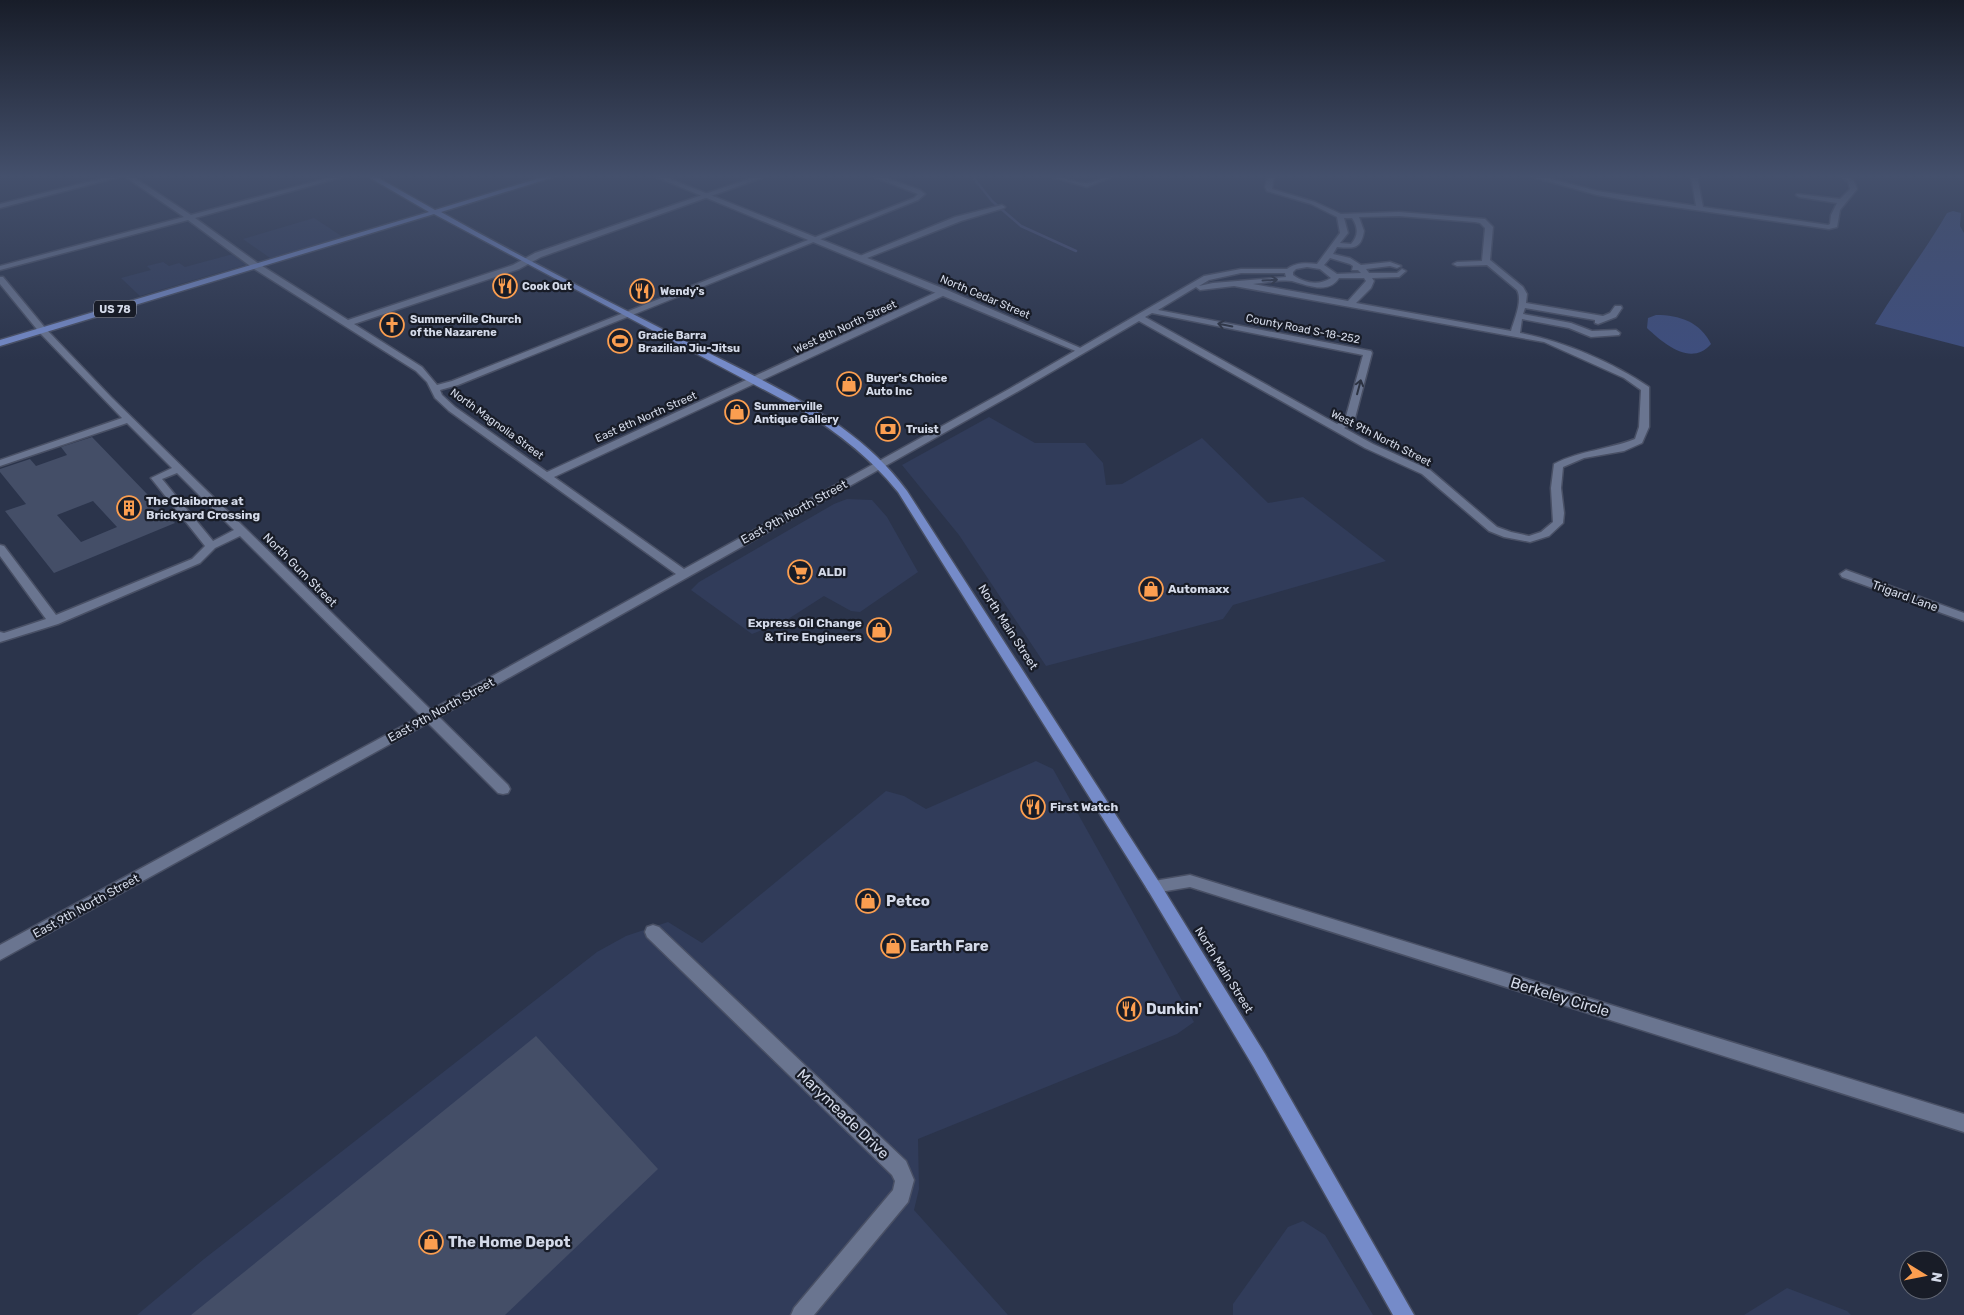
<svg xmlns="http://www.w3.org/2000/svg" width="1964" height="1315" viewBox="0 0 1964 1315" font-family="Rubik,sans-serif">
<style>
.built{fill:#313c5a}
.green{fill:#3e4e7e}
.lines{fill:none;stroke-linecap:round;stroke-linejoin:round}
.stream{stroke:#464e74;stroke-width:2.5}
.building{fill:#444e67;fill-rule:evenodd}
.minor-casing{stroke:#495065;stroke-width:3}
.tertiary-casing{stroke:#495065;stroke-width:3}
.primary-casing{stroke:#495065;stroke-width:3}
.minor{fill:#6a7590;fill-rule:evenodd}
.tertiary{fill:#6a7590;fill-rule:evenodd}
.primary{fill:#758bc9;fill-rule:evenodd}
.oneway{stroke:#2c3241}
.labels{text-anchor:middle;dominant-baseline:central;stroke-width:4.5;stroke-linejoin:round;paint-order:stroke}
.far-poi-label{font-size:11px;font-weight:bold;fill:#d4dae9;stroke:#181c27;text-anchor:start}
.far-street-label{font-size:11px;fill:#d4dae9;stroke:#181c27}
.shield{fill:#181c27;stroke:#9ca1af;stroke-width:1}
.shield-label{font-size:11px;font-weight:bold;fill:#d4dae9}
.poi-label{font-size:12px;font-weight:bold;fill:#d4dae9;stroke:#181c27;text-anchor:start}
.street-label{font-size:12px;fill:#d4dae9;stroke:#181c27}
.near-poi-label{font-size:15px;font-weight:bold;fill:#d4dae9;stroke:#181c27;text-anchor:start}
.near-street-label{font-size:15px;fill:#d4dae9;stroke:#181c27}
</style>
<rect width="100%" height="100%" fill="#2b344b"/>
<g class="built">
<path d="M314,218L343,237L270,258L243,239Z"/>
<path d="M233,254L248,264L140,296L121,278L151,270L147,266L163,262L169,266L179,263L185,267Z"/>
<path d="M989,417L1035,443H1085L1103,463L1106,485L1122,484L1202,438L1268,503L1303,497L1386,561L1233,605L1223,619L1046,666L959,535L902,465Z"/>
<path d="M847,499L872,500L887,517L918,572L860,612L851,611L824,596L785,621L752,634L691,590L699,582L834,504Z"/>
<path d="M1036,761L1053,769L1194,1022L1177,1034L918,1139L919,1189L914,1210L1008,1315H137L204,1259L597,952L626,936L668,922L702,943L886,791L904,796L926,809Z"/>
<path d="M1303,1221L1325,1235L1373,1315H1233V1304L1288,1227Z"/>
<path d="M1787,1288L1847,1311L1851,1315H1744Z"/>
</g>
<g class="green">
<path d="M1953,211L1961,213L1960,226L1964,233V347L1875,324C1898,286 1925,251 1947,213Z"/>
<path d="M1656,315C1680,315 1700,322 1711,344C1691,367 1664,344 1647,328L1648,318Z"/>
</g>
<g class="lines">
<path class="stream" d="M972,176L992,201L1021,226L1076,251"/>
</g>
<g class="building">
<path d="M92,437L175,523L54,573L5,511L26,504L0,472V469L30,459L36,466L67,455L61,447ZM93,501L117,527L81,542L57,515Z"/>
<path d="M536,1036L658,1169L505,1315H191Z"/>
</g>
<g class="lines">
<g class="minor-casing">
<g id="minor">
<path d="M111,176H123L0,208V204Z"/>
<path d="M124,176H132L191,215L335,176H346L195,218L259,264L348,320L513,265L535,253L757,176H767L541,257L519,269L354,324L422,367L437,385L452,381L914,198L918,194L871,176H881L920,190L925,194L918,200L458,385L440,390L442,395L455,407L547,472L941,290H947V294L554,477L684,569L1009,389L1204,276L1241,269H1287C1296,262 1307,263 1317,264L1340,233L1337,217L1311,204L1267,191L1265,187L1268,176H1274L1272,189L1315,202L1341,214L1399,212L1485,219L1493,227L1490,260L1523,287L1527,294L1526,303L1603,316L1610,313L1615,306H1621L1622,308L1616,317L1598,324L1595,323V320L1525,308L1523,314L1571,323L1592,331L1616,330L1620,333L1619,335L1591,337L1569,328L1522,319L1520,333C1563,341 1612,362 1649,387V427L1642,443L1624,451L1584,458L1563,467L1561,488L1564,513L1563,523L1549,536L1530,542L1504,537L1489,531L1422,474L1365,448L1139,321L1015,393L439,717L508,785L510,789L508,793L503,794L498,793L428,723L0,960V945L421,716L240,536L215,548L200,563L58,624L0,642V632L4,633L46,619L0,556V545L4,546L56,615L192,559L205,546L151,478L172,468L127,423L0,466V460L122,418L40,333L0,284V277H3L46,329L111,397L431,710L676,574L449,411L435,398L427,382L416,371L253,268L188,220L0,270V266L184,217ZM1399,216L1475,222L1480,223L1485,228L1482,261L1457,262L1453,264L1457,266L1487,265L1517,290C1523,301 1514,320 1511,331L1356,303L1371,288L1374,281L1372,278L1399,277L1406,271L1402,269L1397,273H1369L1366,269L1390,266L1397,268L1401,266L1390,262L1361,265L1350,258L1333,254L1337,247C1353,248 1361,250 1364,231L1359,217ZM1344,218H1352C1358,227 1359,235 1351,244L1340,243L1348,233ZM1330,258L1350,264L1353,266L1352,270H1358L1361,273L1337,274L1324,265ZM1307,267L1320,269L1331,278C1319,286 1304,283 1293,275V272L1296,269ZM1241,273H1285L1286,277L1213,283L1199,286L1209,280ZM1339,278H1364L1366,281L1348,301L1253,284C1262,283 1283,279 1292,281C1307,285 1328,295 1339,278ZM1234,286L1544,342L1624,378L1641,390L1639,427L1635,439C1607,450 1581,450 1554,464L1551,488L1553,522L1541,532L1529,536L1511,532L1497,527L1430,470L1373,444L1344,428L1354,422L1372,353L1371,351L1158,310L1196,287L1200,290ZM1152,313L1363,355L1345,420L1337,424L1145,317ZM177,473L234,530L213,541L162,479Z"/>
<path d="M1048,176C1060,176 1079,184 1087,183C1097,182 1104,176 1114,176L1087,187Z"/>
<path d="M1529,176H1541L1597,191L1696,206L1691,176H1697L1703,207L1828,225L1830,224L1831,215L1837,203L1799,197L1796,195L1797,194L1840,199L1850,189L1848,182L1840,176C1851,176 1854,179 1857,189L1840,210L1837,227L1829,229L1625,200L1597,195Z"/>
<path d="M1002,205L1005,207L1004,208L961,221L862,260L855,258L955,217Z"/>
<path d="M1846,570L1964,613V621L1842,577L1840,574Z"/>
<path d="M1190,875L1964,1114V1132L1190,887L1154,893L1149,892L1146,887L1149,882L1154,881Z"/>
<path d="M653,925L659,927L906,1161L914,1180L908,1202L814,1315H791L794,1308L893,1190L895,1181L892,1175L647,937L645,932L647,927Z"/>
</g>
</g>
<g class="tertiary-casing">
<path id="tertiary" d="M654,176H663L947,290L1085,350L1078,352Z"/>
</g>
<g class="primary-casing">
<path id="primary" d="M367,176H375L435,210L546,176H557L441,212C522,258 606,300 689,343C766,383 855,419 907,491L1159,882L1265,1054L1414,1315H1393L1253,1066L1149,892L898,492C868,455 832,428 791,404L434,214L0,346V340L429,212Z"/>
</g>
<use href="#minor" class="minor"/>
<use href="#tertiary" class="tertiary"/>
<use href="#primary" class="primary"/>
</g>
<defs><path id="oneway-shaft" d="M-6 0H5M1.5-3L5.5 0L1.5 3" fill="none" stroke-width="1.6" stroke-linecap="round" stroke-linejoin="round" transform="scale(1.25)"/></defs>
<g class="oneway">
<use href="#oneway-shaft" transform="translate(1270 280) rotate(-3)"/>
<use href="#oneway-shaft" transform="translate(1225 325) rotate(-169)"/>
<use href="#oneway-shaft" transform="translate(1359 387) rotate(-75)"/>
</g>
<linearGradient id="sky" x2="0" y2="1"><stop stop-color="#181d29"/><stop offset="0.49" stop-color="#44506c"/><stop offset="1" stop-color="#44506c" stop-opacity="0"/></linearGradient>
<rect width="1964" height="360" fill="url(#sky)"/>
<defs>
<g id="restaurant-ring" transform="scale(1.25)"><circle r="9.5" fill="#181c27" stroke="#fb9e50" stroke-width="1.5"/><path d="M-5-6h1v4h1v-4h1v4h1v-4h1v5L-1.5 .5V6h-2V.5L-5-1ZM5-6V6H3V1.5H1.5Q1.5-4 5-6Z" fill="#fb9e50"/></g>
<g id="church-ring" transform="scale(1.25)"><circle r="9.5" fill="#181c27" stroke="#fb9e50" stroke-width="1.5"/><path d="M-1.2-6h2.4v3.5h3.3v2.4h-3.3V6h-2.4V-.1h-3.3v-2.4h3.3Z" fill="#fb9e50"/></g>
<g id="stadium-ring" transform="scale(1.25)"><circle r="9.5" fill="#181c27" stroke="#fb9e50" stroke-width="1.5"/><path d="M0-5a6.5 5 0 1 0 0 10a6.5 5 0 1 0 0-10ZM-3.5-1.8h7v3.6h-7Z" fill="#fb9e50"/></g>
<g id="shop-ring" transform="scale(1.25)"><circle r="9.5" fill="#181c27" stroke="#fb9e50" stroke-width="1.5"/><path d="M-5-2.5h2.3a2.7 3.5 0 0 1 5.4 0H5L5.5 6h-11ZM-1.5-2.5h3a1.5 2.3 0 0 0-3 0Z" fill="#fb9e50"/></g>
<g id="bank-ring" transform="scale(1.25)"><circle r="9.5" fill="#181c27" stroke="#fb9e50" stroke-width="1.5"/><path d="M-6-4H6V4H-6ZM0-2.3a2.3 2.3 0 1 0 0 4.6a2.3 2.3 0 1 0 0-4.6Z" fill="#fb9e50"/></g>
<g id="building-ring" transform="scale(1.25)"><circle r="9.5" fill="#181c27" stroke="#fb9e50" stroke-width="1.5"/><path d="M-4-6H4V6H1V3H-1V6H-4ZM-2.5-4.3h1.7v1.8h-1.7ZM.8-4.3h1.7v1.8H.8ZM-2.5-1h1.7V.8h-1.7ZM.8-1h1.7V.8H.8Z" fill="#fb9e50"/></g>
<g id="supermarket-ring" transform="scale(1.25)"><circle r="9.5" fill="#181c27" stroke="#fb9e50" stroke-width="1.5"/><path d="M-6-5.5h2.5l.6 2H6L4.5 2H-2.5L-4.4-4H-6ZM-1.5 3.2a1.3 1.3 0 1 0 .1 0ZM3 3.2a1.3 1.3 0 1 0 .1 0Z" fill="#fb9e50"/></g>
</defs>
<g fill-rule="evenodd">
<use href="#restaurant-ring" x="505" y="286"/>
<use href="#restaurant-ring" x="642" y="291"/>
<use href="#church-ring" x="392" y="325"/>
<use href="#stadium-ring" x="620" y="341"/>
<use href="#shop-ring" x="849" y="384"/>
<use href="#shop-ring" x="737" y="412"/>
<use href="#bank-ring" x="888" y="429"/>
<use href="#building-ring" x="129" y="508"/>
<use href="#supermarket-ring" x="800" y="572"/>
<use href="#shop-ring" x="1151" y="589"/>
<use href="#shop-ring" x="879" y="630"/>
<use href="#restaurant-ring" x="1033" y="807"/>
<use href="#shop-ring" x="868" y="901"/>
<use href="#shop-ring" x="893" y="946"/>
<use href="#restaurant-ring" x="1129" y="1009"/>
<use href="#shop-ring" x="431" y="1242"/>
</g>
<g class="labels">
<g class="far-poi-label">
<text x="522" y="286">Cook Out</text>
<text x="660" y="291">Wendy's</text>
<text x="410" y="319">Summerville Church<tspan x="410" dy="13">of the Nazarene</tspan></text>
<text x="638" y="335">Gracie Barra<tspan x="638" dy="13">Brazilian Jiu-Jitsu</tspan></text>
<text x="866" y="378">Buyer's Choice<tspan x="866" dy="13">Auto Inc</tspan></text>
<text x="754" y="406">Summerville<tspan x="754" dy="13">Antique Gallery</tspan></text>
<text x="906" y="429">Truist</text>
</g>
<g class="far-street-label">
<text transform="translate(985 297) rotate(23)">North Cedar Street</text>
<text transform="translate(845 327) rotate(-25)">West 8th North Street</text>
<text transform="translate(1303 329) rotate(11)">County Road S-18-252</text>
<text transform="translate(646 417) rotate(-24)">East 8th North Street</text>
<text transform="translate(497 424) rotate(36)">North Magnolia Street</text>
<text transform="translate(1381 438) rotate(27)">West 9th North Street</text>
</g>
<rect class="shield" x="94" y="300.5" width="42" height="17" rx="4"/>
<g class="shield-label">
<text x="115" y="309">US 78</text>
</g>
<g class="poi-label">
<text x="146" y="501">The Claiborne at<tspan x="146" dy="14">Brickyard Crossing</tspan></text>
<text x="818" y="572">ALDI</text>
<text x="1168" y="589">Automaxx</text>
<text x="862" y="623" text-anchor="end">Express Oil Change<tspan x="862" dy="14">&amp; Tire Engineers</tspan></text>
<text x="1050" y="807">First Watch</text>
</g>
<g class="street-label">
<text transform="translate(794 512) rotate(-29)">East 9th North Street</text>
<text transform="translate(300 570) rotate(45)">North Gum Street</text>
<text transform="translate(1905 596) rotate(20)">Trigard Lane</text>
<text transform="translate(1008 627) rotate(57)">North Main Street</text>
<text transform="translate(441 710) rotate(-29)">East 9th North Street</text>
<text transform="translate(86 906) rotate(-29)">East 9th North Street</text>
<text transform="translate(1224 970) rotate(58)">North Main Street</text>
</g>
<g class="near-poi-label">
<text x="886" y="901">Petco</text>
<text x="910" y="946">Earth Fare</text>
<text x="1146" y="1009">Dunkin'</text>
<text x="448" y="1242">The Home Depot</text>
</g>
<g class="near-street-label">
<text transform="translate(1560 997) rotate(17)">Berkeley Circle</text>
<text transform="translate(843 1114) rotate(44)">Marymeade Drive</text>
</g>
</g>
<g transform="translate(1924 1275) rotate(100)"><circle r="24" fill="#181c27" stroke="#636875"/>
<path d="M0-4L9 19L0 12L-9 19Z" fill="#fb9e50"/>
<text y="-8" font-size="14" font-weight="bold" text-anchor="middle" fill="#d4dae9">N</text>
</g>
</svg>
